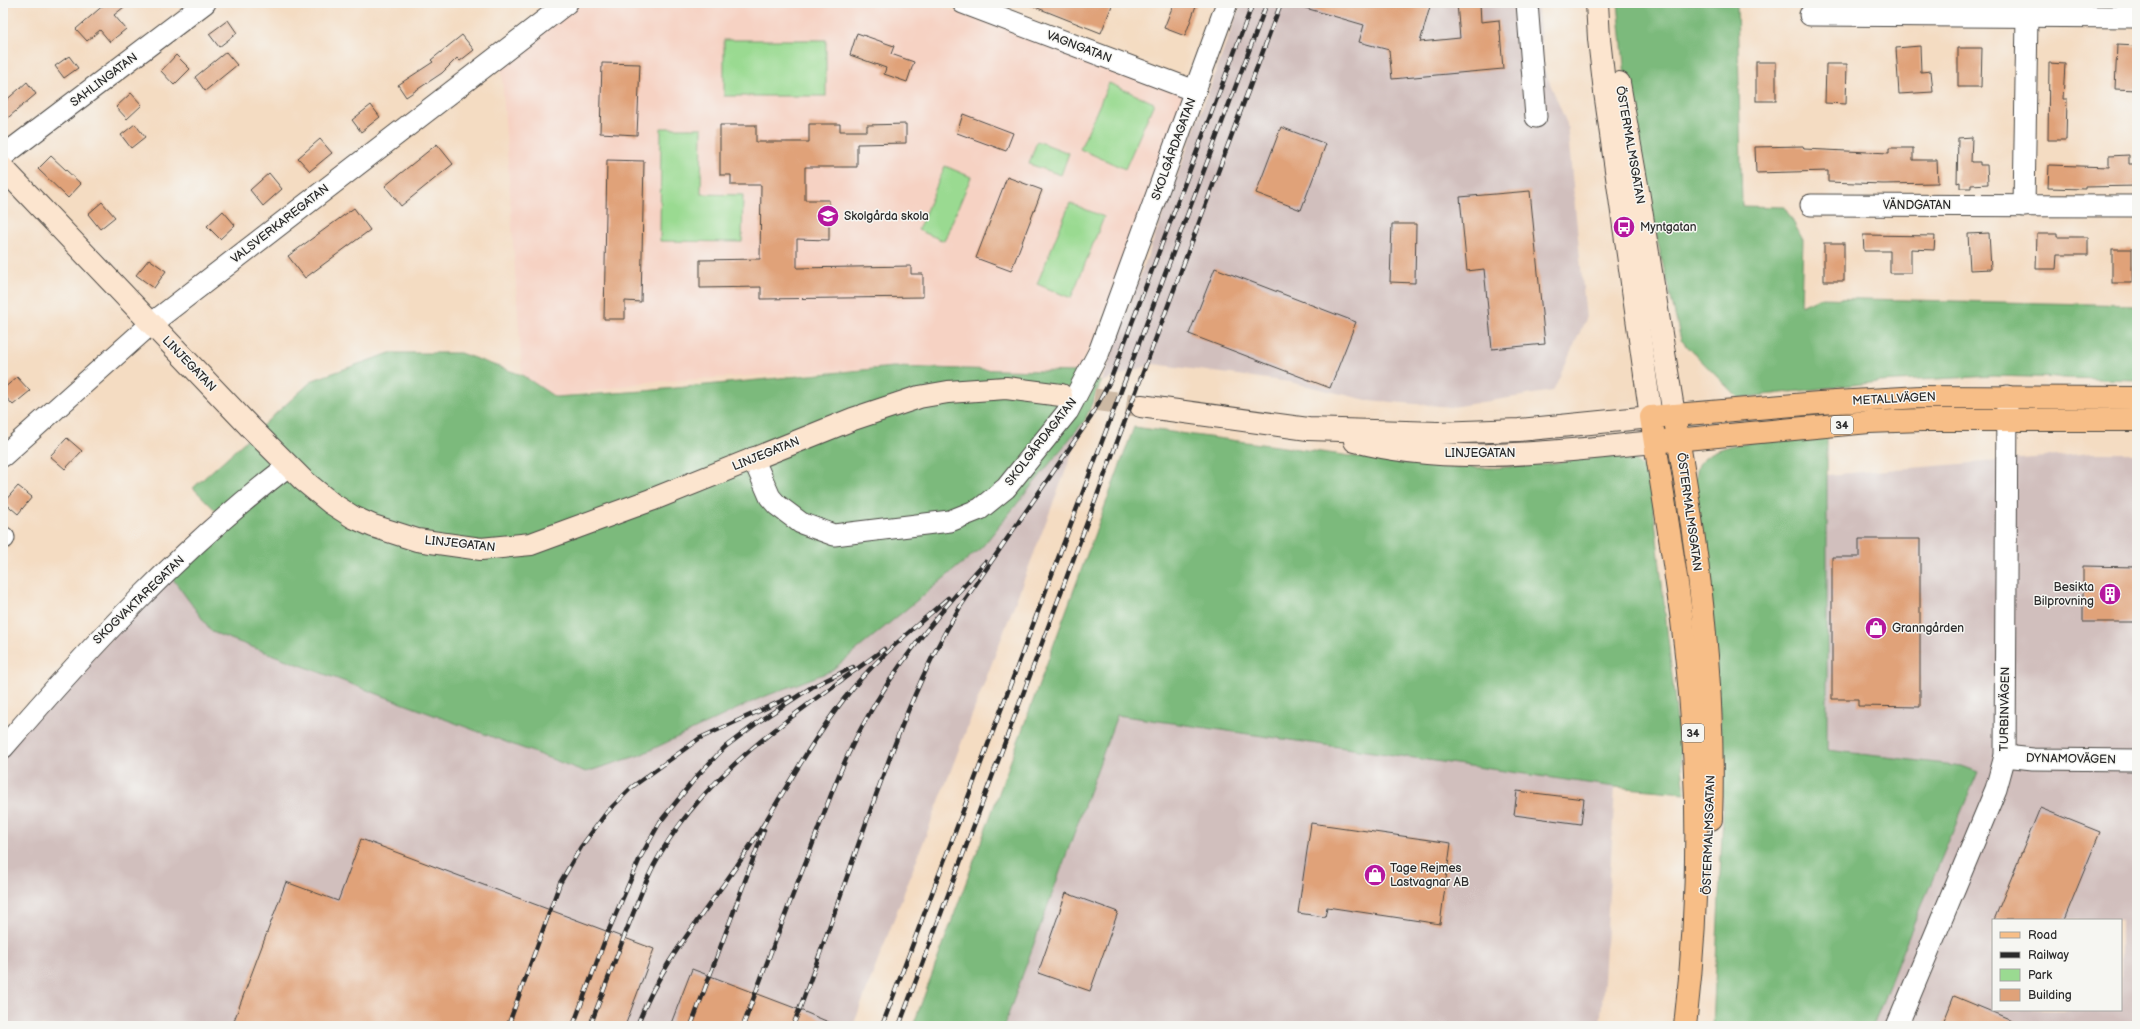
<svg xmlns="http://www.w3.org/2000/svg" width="2140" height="1029" viewBox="0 0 2140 1029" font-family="'Balsamiq Sans',sans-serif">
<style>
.built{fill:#f6d2c3}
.industrial{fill:#d1bfbd;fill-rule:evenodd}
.green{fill:#9ada91;stroke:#62825e}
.forest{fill:#7bba7b;stroke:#537253}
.building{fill:#e0a279}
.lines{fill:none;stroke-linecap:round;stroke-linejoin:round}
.secondary-tunnel{stroke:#ccb9a4;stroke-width:22;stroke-dasharray:22 11;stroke-linecap:butt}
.street-casing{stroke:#494642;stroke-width:23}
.secondary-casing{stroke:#494642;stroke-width:24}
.primary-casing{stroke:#494642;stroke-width:24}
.street{stroke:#fff;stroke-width:21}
.secondary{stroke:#fce5cf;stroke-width:22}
.primary{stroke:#f7be87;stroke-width:22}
.rail-casing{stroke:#2b2b2b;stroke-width:4.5}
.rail{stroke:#f6f6f2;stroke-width:3;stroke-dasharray:9;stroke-linecap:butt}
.labels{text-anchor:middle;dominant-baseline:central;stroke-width:3;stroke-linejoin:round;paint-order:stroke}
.shield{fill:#f6f6f2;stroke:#686867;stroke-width:1}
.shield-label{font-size:11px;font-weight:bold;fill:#2b2b2b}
.street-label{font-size:12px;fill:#2b2b2b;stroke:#f6f6f2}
.poi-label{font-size:12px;fill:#2b2b2b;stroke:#f6f6f2;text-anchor:start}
</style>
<rect width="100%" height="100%" fill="#f6f6f2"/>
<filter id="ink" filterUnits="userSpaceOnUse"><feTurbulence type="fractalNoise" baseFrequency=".025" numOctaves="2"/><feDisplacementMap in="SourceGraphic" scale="8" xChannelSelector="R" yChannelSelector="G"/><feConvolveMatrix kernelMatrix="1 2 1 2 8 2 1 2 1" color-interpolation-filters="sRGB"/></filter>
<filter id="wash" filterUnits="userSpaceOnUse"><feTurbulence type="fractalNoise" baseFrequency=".012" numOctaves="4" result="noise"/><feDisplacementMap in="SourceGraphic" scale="16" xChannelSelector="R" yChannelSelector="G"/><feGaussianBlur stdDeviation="0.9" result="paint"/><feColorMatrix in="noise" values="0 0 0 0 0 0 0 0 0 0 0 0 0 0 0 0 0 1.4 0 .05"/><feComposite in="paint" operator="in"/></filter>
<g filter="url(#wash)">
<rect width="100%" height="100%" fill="#f4dcc2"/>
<path class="built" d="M573,3H930L1195,92L1093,341L1077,372L893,367L647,382L555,397L522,375L501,61Z"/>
<g class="industrial">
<path d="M1241,3H1537L1544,69L1567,124L1586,319L1553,391L1452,407L1367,400L1290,382L1153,364L1101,382Z"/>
<path d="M1085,420L853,1026H3V753L170,575L758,699L831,671L982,547Z"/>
<path d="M2093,453H2137V1026H1873L1904,947L1962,766L1827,750L1826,475ZM1993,920H2121V1010H1993Z"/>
<path d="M1117,715L1615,787L1604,981L1600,1026H1004Z"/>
</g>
<g class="green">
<rect x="724" y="40" width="102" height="56"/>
<path d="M1109,83L1154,103L1125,169L1080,149Z"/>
<path d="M661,128H702L701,194L743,195L742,242L660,241Z"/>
<path d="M1037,141L1069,153L1061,175L1029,164Z"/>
<path d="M945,166L971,177L944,241L918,230Z"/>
<path d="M1070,203L1104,217L1071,298L1037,284Z"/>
</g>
<g class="forest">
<path d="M1618,3H1737L1742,206L1785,207L1803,240L1801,306L1819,298L2137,305V380L1993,376L1879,382L1738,398L1681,340L1645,189L1626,87Z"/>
<path d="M390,353H460L522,375L555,397L644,391L893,367L1077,372L1101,382L1085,420L982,547L831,671L758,699L640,755L586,772L212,632L170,575L226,521L193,488L313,380Z"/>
<path d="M1134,427L1433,467L1495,468L1553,463L1600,456L1624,455L1635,460L1645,469L1651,484L1685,793L1615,787L1117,715L1004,1026H913Z"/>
<path d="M1827,436V750L1962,766L1978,772L1904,947L1873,1026H1713L1723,812L1720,717L1695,481C1697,472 1697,465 1703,459C1725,438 1797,438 1827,436Z"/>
</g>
<g id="blocks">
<g class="building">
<path d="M106,3H129L114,15L126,29L110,42L100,30L87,41L76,29Z"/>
<path d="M1025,3H1113L1101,33Z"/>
<path d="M1174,3H1197L1185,36L1164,28Z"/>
<path d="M1303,3H1431L1420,42L1460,38L1457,3H1480L1481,22L1499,20L1503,69L1392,79L1389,50L1359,42L1364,25L1302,7Z"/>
<path d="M228,20L237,33L219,47L209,34Z"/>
<path d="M857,33L894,46L891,54L914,62L907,82L884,74L886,68L850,55Z"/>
<path d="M462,35L474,50L460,61L457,58L442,73L406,97L398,85L433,62L431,60Z"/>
<path d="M2117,45L2137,46V90L2115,89Z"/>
<path d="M1920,46L1921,72L1931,71L1933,92L1899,94L1896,48Z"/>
<path d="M1958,48H1982L1981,87H1958Z"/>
<path d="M226,52L237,65L205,91L195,77Z"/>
<path d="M176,55L190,69L174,85L161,71Z"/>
<path d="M69,56L78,68L64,78L55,66Z"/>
<rect x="1756" y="62" width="20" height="39"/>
<path d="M602,63L640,64L637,135L600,133Z"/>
<path d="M2049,63L2065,64L2063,99H2067L2066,140H2048Z"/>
<path d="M1826,64H1847L1846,104L1825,103Z"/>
<path d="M27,82L36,94L3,122V103Z"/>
<path d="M131,93L142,105L127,119L116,107Z"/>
<path d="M371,105L380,117L361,132L352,120Z"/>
<path d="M963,114L1013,133L1006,151L957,133Z"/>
<path d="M135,124L145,137L131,148L121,135Z"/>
<path d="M809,124H840V131H867V125L906,124V143L857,144V167H805V200H829V240L797,239V268L911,266V274H923V297L761,299V287L700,288V260L760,259L761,185H731V175H720V125H756V142H809Z"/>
<path d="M1281,127L1326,144L1301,210L1256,193Z"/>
<path d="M1972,137L1971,162H1980V165H1987L1988,184L1971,185V188H1960V182L1957,183L1958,138Z"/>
<path d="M320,139L332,153L310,171L298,158Z"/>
<path d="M437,144L453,164L401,206L385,186Z"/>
<path d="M1803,146L1804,149L1889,153V148H1913V160H1937L1938,183L1883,184L1828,182V171L1756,173L1755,147Z"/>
<path d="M2129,155V164H2137V186L2085,187V189L2048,188L2049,165L2109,167V156Z"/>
<path d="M51,156L81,184L68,198L38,169Z"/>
<path d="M607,160L644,161L641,302L625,301V319H604Z"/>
<path d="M269,173L282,189L263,206L250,190Z"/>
<path d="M1007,177L1042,190L1011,271L976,258Z"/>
<path d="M1530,191L1545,344L1492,349L1484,269L1467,271L1460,197Z"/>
<path d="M102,202L115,217L100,229L88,214Z"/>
<path d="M354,208L370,230L305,278L288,256Z"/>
<path d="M223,211L235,225L220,239L207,226Z"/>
<path d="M1392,224H1416L1415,283L1390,282Z"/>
<path d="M1989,233L1991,269L1970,270L1968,234Z"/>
<path d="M2037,234H2057V237H2088V255H2057L2056,269H2036Z"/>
<path d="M1863,235L1935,236L1934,250L1911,249V273H1890V251H1864Z"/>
<rect x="1824" y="243" width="20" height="38"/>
<rect x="2112" y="249" width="20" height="34"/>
<path d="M149,259L166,271L154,288L136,275Z"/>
<path d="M1215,268L1356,322L1330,388L1189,334Z"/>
<path d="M17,377L30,391L13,405L3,394V389Z"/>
<path d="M67,438L82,451L65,469L50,456Z"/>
<path d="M18,486L32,497L18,514L4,502Z"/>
<path d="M1859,539H1920V707L1858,706V699H1832V557H1859Z"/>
<path d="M2083,566L2137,567V622H2083Z"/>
<path d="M1517,791L1584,799L1581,824L1514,815Z"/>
<path d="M2040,808L2100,832L2064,920H1994Z"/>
<path d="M1311,823L1451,843L1440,924L1327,907L1325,917L1298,913Z"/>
<path d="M361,839L654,949L625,1026H232L286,882L338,901Z"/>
<path d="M1066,893L1118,912L1090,991L1038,973Z"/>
<path d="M692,969L800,1010L838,1026H670Z"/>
<path d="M1954,996L2026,1026H1942Z"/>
</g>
</g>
</g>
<g filter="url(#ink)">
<use href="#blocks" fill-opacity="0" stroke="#494642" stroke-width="1"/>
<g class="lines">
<path class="secondary-tunnel" d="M1061,395L1141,406"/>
<g class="street-casing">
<g id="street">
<path d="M963,3L1195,91"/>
<path d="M1527,3L1536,117"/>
<path d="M1810,15L2137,17"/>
<path d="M3,156L205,3"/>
<path d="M1811,205L2137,206"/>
<path d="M2024,206L2027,16"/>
<path d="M3,456L151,324L567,3"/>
<path d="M753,458L770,497L777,505L801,523L834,535L950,521L980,509L1006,488L1068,411L1099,352L1227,3"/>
<path d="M3,537L4,538"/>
<path d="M3,748C90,647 182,547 288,466"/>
<path d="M2005,756L2033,759L2137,760"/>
<path d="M1897,1026L1996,789L2005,756L2007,396"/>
</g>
</g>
<g class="secondary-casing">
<g id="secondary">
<path d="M1619,83L1638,191L1674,415"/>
<path d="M3,168L249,426L303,480L331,503L353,517L373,526L417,540L481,549L531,544L651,500L853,419L919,397L948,392L1006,388L1061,395"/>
<path d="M1141,406L1308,429L1438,433L1519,430L1651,417L1605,92L1599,39L1597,3"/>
<path d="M1355,441C1452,467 1557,451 1655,442"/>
</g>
</g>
<g class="primary-casing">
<g id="primary">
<path d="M1674,415C1698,549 1716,683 1711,819"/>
<path d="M1664,441L1869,422L1922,420H2137"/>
<path d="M1685,1026C1698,916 1700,805 1690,694C1682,601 1665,510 1651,417L1819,403L1920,397L2137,398"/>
</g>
</g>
<use href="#street" class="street"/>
<use href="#secondary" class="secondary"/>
<use href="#primary" class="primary"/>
<g class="rail-casing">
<g id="rail">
<path d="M508,1026L560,883L581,847L607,812L632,787L700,738L790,697"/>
<path d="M573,1026L608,932L640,858L660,822L698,775L725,747L761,720L812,687L853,667"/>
<path d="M590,1026C603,992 616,958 629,924C637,904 644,884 654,865C705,769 800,712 884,649"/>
<path d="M637,1026C659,966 700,919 736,867C774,813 803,752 844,699C873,661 912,630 948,598"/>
<path d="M691,1026L764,830"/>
<path d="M743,1026C765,968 787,909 810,851C826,808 841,764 864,723C896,664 940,612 985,562"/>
<path d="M793,1026C821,954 845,881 871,809C896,739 921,670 960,607L1091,417L1110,381L1253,3"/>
<path d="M882,1026L1267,3"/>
<path d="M899,1026L1281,3"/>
</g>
</g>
<use href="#rail" class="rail"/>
</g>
</g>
<defs>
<g id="school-disc" transform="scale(1.15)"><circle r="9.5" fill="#b5179e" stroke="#f6f6f2"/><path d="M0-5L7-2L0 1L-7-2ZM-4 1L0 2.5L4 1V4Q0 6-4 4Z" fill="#fff"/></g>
<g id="bus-disc" transform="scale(1.15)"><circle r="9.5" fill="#b5179e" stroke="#f6f6f2"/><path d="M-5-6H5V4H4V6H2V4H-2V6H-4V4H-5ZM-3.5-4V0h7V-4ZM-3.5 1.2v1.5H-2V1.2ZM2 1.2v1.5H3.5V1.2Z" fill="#fff"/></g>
<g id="building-disc" transform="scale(1.15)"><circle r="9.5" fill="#b5179e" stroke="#f6f6f2"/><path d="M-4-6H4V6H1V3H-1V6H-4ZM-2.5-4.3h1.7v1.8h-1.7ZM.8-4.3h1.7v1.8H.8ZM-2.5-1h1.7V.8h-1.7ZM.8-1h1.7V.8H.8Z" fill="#fff"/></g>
<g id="shop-disc" transform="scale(1.15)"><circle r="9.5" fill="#b5179e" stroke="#f6f6f2"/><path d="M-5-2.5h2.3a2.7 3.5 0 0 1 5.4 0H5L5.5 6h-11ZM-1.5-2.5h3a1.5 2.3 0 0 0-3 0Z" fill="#fff"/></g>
</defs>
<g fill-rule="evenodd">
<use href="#school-disc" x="828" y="216"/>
<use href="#bus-disc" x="1624" y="227"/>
<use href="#building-disc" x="2110" y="594"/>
<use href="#shop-disc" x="1876" y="628"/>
<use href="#shop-disc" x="1375" y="875"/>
</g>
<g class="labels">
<g class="shield">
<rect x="1831" y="416" width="22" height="18" rx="3"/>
<rect x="1682" y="724" width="22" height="18" rx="3"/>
</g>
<g class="shield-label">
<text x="1842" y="425">34</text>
<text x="1693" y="733">34</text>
</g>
<g class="street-label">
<text transform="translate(1079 47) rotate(21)">VAGNGATAN</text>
<text transform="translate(104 80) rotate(-37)">SAHLINGATAN</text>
<text transform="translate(1630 145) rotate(80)">ÖSTERMALMSGATAN</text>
<text transform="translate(1174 149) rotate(-70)">SKOLGÅRDAGATAN</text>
<text x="1917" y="205">VÄNDGATAN</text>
<text transform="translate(280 224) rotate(-38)">VALSVERKAREGATAN</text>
<text transform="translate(189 364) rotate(46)">LINJEGATAN</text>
<text transform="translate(1894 399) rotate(-3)">METALLVÄGEN</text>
<text transform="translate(1041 442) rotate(-52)">SKOLGÅRDAGATAN</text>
<text x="1480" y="453">LINJEGATAN</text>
<text transform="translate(766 454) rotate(-22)">LINJEGATAN</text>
<text transform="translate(1689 512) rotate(82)">ÖSTERMALMSGATAN</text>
<text transform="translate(460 544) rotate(6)">LINJEGATAN</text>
<text transform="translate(139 600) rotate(-44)">SKOGVAKTAREGATAN</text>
<text transform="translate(2005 709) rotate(-89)">TURBINVÄGEN</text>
<text transform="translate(2071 759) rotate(1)">DYNAMOVÄGEN</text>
<text transform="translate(1709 835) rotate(-88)">ÖSTERMALMSGATAN</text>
</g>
<g class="poi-label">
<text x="844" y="216">Skolgårda skola</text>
<text x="1640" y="227">Myntgatan</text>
<text x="2094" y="587" text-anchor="end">Besikta<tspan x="2094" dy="14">Bilprovning</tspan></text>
<text x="1892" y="628">Granngården</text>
<text x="1390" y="868">Tage Rejmes<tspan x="1390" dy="14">Lastvagnar AB</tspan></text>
</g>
</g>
<rect width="2140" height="1029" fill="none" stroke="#f6f6f2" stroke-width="16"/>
<rect x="1992" y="919" width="130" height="92" fill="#f6f6f2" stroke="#a5a5a2"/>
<rect x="2000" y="932" width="20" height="6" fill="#f7be87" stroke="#a5a5a2"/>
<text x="2028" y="939" font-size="12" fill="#2b2b2b">Road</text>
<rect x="2000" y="952" width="20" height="6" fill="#2b2b2b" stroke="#a5a5a2"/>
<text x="2028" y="959" font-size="12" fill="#2b2b2b">Railway</text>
<rect x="2000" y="969" width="20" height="12" fill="#9ada91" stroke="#a5a5a2"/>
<text x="2028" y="979" font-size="12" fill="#2b2b2b">Park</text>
<rect x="2000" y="989" width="20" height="12" fill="#e0a279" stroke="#a5a5a2"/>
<text x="2028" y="999" font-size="12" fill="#2b2b2b">Building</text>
</svg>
